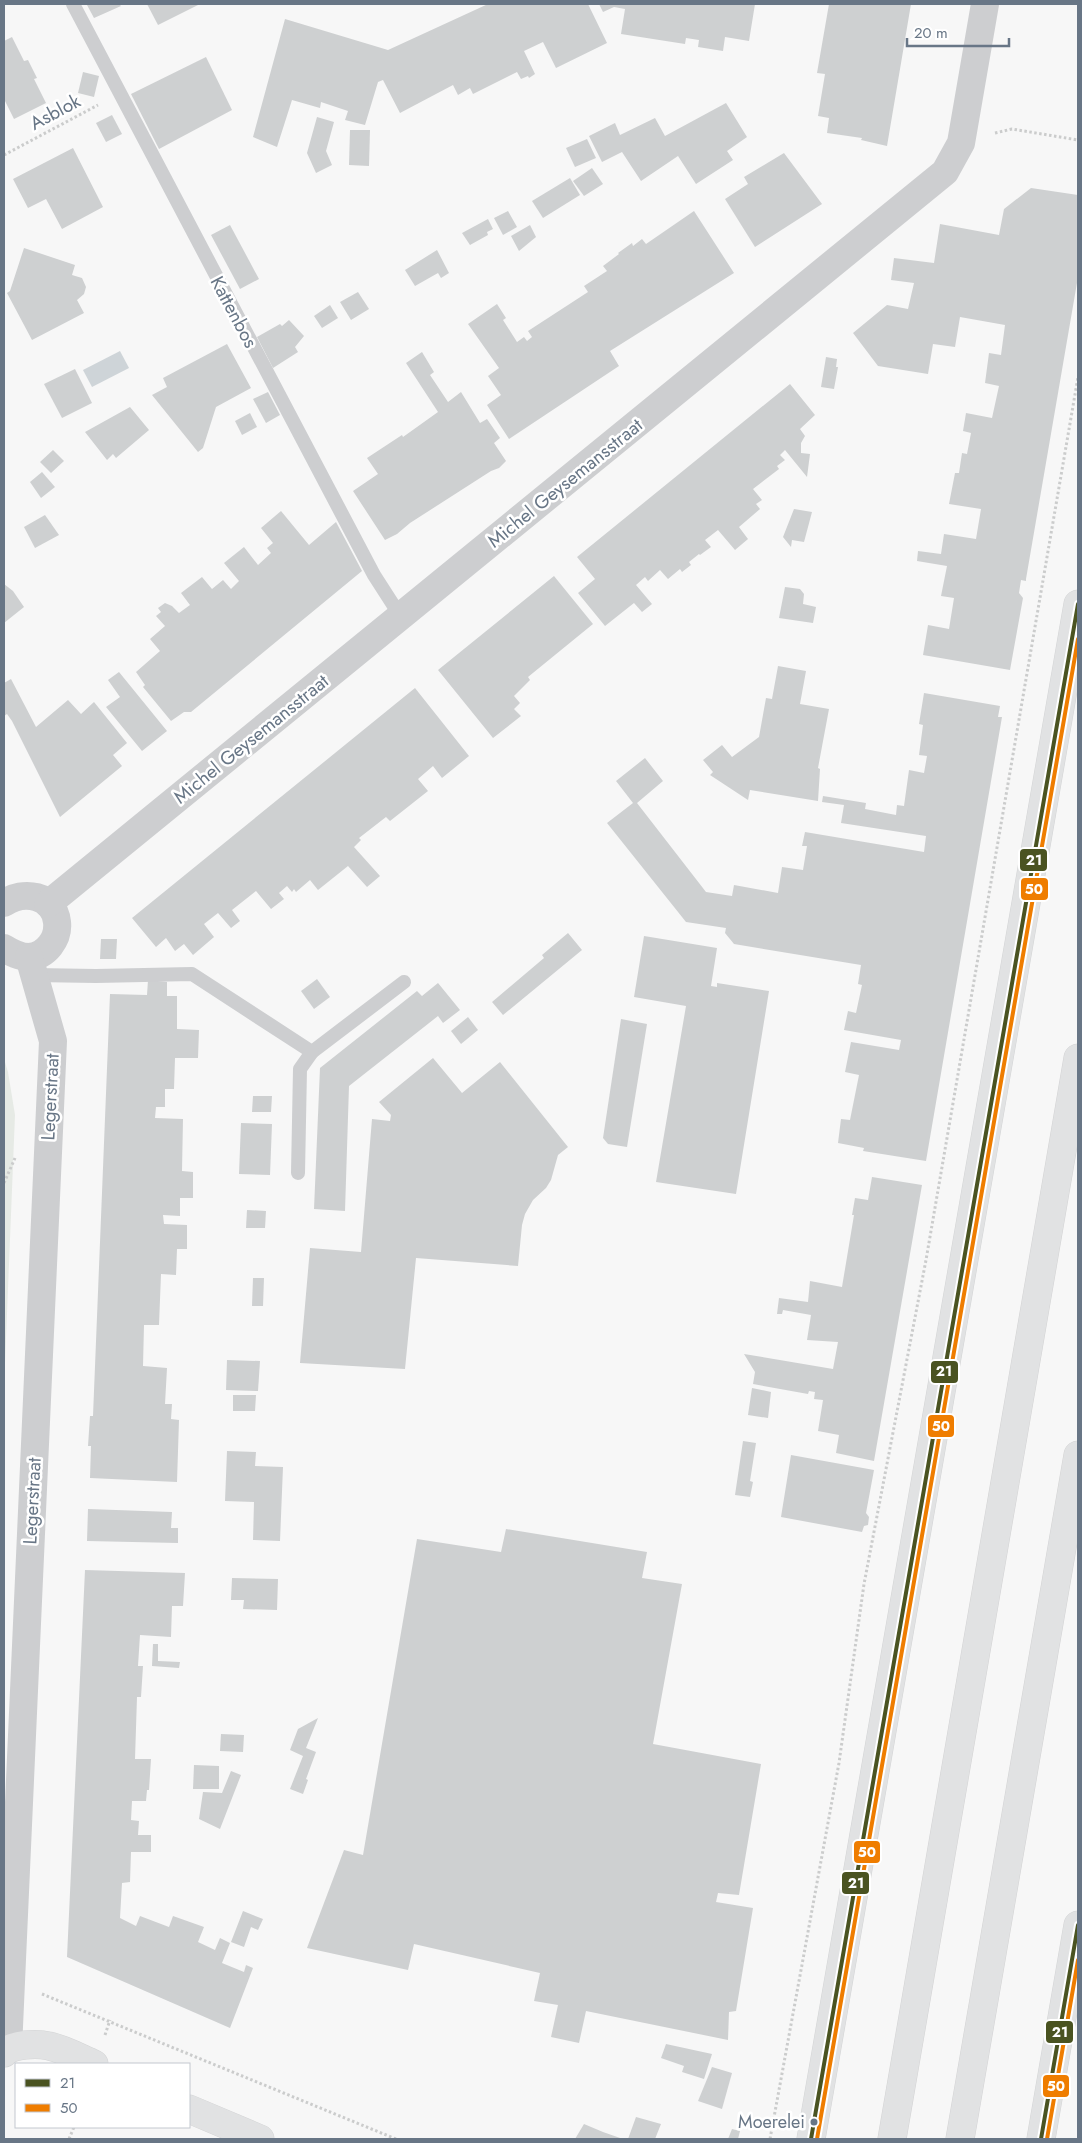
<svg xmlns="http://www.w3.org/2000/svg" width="1082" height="2143" viewBox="0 0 1082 2143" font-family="Jost,sans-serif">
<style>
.green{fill:#e6eae5}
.water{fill:#ced4d8}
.building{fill:#ced0d1}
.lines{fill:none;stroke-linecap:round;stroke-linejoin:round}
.secondary-casing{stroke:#d3d4d5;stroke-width:29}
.highway-casing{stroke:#d3d3d4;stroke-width:29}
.path{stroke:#cbcccc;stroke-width:3;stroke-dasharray:2.5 2.5;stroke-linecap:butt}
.lane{stroke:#cdced0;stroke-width:14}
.street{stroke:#cdced0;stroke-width:28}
.secondary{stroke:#e1e2e3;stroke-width:28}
.highway{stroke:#e1e2e3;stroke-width:28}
.bus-1-casing{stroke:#fff;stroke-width:8}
.bus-2-casing{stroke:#fff;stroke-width:8}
.bus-1{stroke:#4a5321;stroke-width:4}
.bus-2{stroke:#ef7d00;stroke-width:4}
.bus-dot{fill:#687686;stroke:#fff;stroke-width:2}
.labels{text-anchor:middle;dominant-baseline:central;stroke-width:5;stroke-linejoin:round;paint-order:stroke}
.bus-label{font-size:18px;fill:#687686;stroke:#fff;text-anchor:end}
.street-label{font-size:19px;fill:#687686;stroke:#fff}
.line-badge{stroke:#fff;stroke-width:2}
.badge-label{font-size:14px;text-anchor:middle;font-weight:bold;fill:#fff}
</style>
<rect width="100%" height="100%" fill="#f7f7f7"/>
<path class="green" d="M4,1059L8,1072L15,1115L4,1388Z"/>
<path class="water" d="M120,351L129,368L92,387L83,370Z"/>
<g class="building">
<path d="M88,4H119L121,6L94,18L87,5Z"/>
<path d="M147,4H200L158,25Z"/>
<path d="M488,4H588L607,43L556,68L543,42L524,51L535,74L529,78L528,76L521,79L517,72L473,94L470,88L458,95L453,85L400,113L383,80L378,82L365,125L345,120L348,111L321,102L320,108L292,100L277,147L253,137L285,19L388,50Z"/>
<path d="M599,4H755L749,41L725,37L723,51L698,47L699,40L686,38L685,44L621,34L625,9L614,7L603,12Z"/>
<path d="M829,4H911L887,146L861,140L862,138L827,133L829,118L818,116L825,74L817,73Z"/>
<path d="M12,37L24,61L28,60L37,78L34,79L46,103L14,119L4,99V41Z"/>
<path d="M206,57L232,110L159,149L131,94Z"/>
<path d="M83,72L99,76L94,97L78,93Z"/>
<path d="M726,103L747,137L727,151L733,160L696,184L678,156L641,181L622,152L602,162L589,136L615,123L620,135L655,118L665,136Z"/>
<path d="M112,115L122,134L106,142L96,123Z"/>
<path d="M317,117L334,122L326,151L332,165L316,173L307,153Z"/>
<path d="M350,130H370L369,166L349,165Z"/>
<path d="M587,139L596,158L575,167L566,148Z"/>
<path d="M73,148L103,207L62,229L46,199L28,208L13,179Z"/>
<path d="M784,153L822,204L755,247L725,199L748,184L744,177Z"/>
<path d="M592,168L603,184L584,196L573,181Z"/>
<path d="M570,178L580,195L543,218L532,201Z"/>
<path d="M1031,188L1078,195V277L1026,579V581L1021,580L1019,593L1023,598L1010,670L923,655L928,625L949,629L954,598L941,596L947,566L917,561L918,551L941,554L944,534L976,539L981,509L949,504L955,473H959L962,453L967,454L971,433L963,431L966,413L992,418L999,386L985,383L989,353L1001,355L1005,325L960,317L955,347L933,344L928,374L878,366L853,333L887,305L908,309L914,283L891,280L894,258L934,263L940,224L999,235L1004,209Z"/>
<path d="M508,211L517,227L503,235L494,218Z"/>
<path d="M694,211L734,273L610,351L619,366L509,439L487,405L501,395L488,376L499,368L468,324L497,304L506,318L503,320L517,342L524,337L527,341L532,337L528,331L588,292L584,286L607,271L603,266L619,254L618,253L632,243L633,246L642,239L646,244Z"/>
<path d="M488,219L493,229L487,232L488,235L470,245L462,233Z"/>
<path d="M230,225L259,279L240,289L211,235Z"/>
<path d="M530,225L536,237L519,251L511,236Z"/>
<path d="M24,248L75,265L72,275L82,278L86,287L84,294L77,300L84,313L32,340L7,293L10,291Z"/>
<path d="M437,250L449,273L441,278L438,273L415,286L405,270Z"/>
<path d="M358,292L369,309L351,320L340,302Z"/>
<path d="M330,305L338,318L322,328L314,316Z"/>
<path d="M289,320L304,336L295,347L298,352L273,368L257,337L280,324L282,326Z"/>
<path d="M227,344L251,388L216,407L203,448L198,452L152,395L167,387L163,378Z"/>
<path d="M422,352L434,372L430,375L448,402L461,392L480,423L487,419L500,438L494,443L506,461L499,468L491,471L410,523L397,534L385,540L353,491L378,474L367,458L402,435L403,437L438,412L406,363Z"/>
<path d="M826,357L837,359L836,367H838L834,389L821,387Z"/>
<path d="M75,369L92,403L62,418L44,384Z"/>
<path d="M790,384L815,415L800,429L805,436L801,443V453L810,454L807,477L785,450L780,455L785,460L777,466L779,469L753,489L762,500L756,504L760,509L739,527L748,539L735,550L718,530L705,540L711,547L700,555L699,554L689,562L691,565L682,572L680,569L668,579L660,570L648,581L645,577L636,585L652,604L642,612L634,603L605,626L578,593L595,579L577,557Z"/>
<path d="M268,392L280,415L266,423L253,399Z"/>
<path d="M130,407L149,430L116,458L113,454L107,460L85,432Z"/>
<path d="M250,413L257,427L242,435L235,421Z"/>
<path d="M53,450L64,461L51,473L40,462Z"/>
<path d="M42,472L55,487L41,498L30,482Z"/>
<path d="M794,509L812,512L804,542L792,540L791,547L783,537Z"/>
<path d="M281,511L309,545L336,522L362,571L191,712H184L171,721L143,687L145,685L136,672L160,651L150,639L165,626L156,616L161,612L158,608L165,603L172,606L179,613L190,605L181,593L202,577L212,589L223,580L231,589L239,581L224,563L244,547L258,565L271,553L267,548L273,543L261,528Z"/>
<path d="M45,515L59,535L35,548L24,527Z"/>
<path d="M554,576L593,624L528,677L530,680L514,696L520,703L514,709L521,716L493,738L438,670Z"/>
<path d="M4,584L13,591L24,607L4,623Z"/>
<path d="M785,587L800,589L804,594L803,604L816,607L813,623L779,618Z"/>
<path d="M778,666L806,671L800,704L829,709L818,768L820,769L818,801L750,790L748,800L710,775L713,772L703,760L722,745L732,757L759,737L766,698L772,699Z"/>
<path d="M119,672L167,731L142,751L106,707L120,697L108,680Z"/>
<path d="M11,679L36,727L68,700L81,714L94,702L127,743L113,755L122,766L60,817L12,721L7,714L4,716V683Z"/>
<path d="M415,688L469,756L442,778L433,766L418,779L428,791L390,821L386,817L359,838L361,840L354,847L380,876L367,887L348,866L318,890L310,880L296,892L294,889L292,892L287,886L279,893L284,899L271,909L256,891L232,910L240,921L231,928L218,913L204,924L214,937L193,955L184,944L175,951L166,938L156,947L132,918Z"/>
<path d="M924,693L1000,706L998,717H1002L926,1161L863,1151L864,1148L838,1143L841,1119L850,1120L859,1075L845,1072L851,1042L899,1050L901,1040L844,1030L848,1011L856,1013L862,985L858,984L861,965L734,944L725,933L726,928L686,922L607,823L633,803L616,781L645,758L663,781L637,803L706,892L732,896L734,885L778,893L782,867L803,870L807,846H802L805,832L924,852L926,836L841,823L844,805L822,802L823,796L866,803L865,809L896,815L897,805L904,806L909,770L924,773L927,756L919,755L923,725L919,724Z"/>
<path d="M568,933L582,950L503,1015L492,1002L544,958L542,955Z"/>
<path d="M644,936L717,948L711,986L717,987V983L769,991L736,1194L656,1182L686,1006L634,997Z"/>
<path d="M101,939H117L116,959H100Z"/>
<path d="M317,979L330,997L314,1009L301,991Z"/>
<path d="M148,980L167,982V996H177V1029L199,1030L198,1058H175L174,1089H165V1107H156L155,1118L183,1119L182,1171L193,1172V1198H180V1216L163,1215L164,1224L187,1225V1249H177L176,1275L161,1274L159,1325H144L143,1366L167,1368L165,1404H172L171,1419L179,1420L177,1482L90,1478L91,1446H88L90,1416H93L110,994L147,995Z"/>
<path d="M438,983L460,1010L443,1023L438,1016L349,1086L345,1211L314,1209L320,1068L417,991L422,996Z"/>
<path d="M468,1017L478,1030L461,1044L451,1031Z"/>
<path d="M621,1019L647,1024L627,1147L608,1144L603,1138Z"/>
<path d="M433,1058L462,1093L500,1062L568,1147L558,1155L551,1180L546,1188L533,1200L525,1214L522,1225L518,1266L416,1258L405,1369L300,1363L310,1248L361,1252L372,1119L390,1121L391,1115L379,1102Z"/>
<path d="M253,1096H272L271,1112H252Z"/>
<path d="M241,1123L272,1124L270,1175L239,1174Z"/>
<path d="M872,1177L922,1185L874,1461L836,1453L839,1435L818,1431L823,1400L814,1399L815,1392L809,1391L808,1394L753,1384L755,1372L744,1354L833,1369L838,1342L807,1340L811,1315L783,1310L782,1314H777L779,1298L808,1302L810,1281L842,1287L854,1215H852L855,1198L868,1200Z"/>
<path d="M247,1210L266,1211L265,1228H246Z"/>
<path d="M253,1278H264L263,1306H252Z"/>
<path d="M227,1360L260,1361L258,1391L226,1390Z"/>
<path d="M752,1388L771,1392L768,1418L748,1415Z"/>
<path d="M233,1395H256L255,1411H233Z"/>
<path d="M743,1441L756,1443L750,1481L753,1482L750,1497L735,1495Z"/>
<path d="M227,1451L256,1452L255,1466L283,1467L280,1541L253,1540L254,1502L225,1501Z"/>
<path d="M791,1455L874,1470L866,1513L869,1517L868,1525L864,1526L862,1532L781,1517Z"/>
<path d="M88,1509L172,1512L171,1528H178V1543L87,1541Z"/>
<path d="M506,1529L647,1552L642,1578L682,1584L653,1744L761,1764L739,1895L718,1893L716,1902L753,1908L736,2011L729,2012L728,2040L586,2011L579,2043L551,2037L558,2005L534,2001L540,1973L414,1944L408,1970L307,1948L344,1850L363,1855L417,1539L501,1552Z"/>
<path d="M85,1570L185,1573L183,1606H172L171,1637L140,1635L138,1666H143L141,1697H137L135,1759H151L149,1790H147L146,1801H132L131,1820L139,1821L138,1835H151V1852H131L130,1882L122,1883L120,1918L136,1926L140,1916L169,1927L173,1916L204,1927L198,1942L215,1950L220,1938L230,1943L222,1963L244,1972L246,1965L253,1968L230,2028L67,1957Z"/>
<path d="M232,1578L278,1579L277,1610L243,1609L244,1600H231Z"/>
<path d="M153,1644H158V1661L180,1662L179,1668L152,1666Z"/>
<path d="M318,1718L306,1748L316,1752L306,1779L308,1780L303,1794L290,1789L303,1756L290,1750L298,1729Z"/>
<path d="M221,1734L244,1735L243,1752L220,1751Z"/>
<path d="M194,1765L219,1766V1789H193Z"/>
<path d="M231,1771L241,1775L220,1829L199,1819L203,1792L222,1793Z"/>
<path d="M243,1911L263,1919L258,1930L251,1927L244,1947L231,1942Z"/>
<path d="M666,2044L712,2054L704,2079L682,2072L684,2066L661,2058Z"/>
<path d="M712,2067L732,2073L722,2109L698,2101Z"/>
<path d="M636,2117L661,2124L655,2139H628Z"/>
<path d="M584,2124L603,2132L623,2139H575Z"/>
<path d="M732,2129L740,2131L738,2139H728Z"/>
</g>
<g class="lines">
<g class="secondary-casing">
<g id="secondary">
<path d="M4,2053C12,2044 37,2043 49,2046C64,2049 80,2058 94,2064"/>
<path d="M189,2109L260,2139"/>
<path d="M811,2139L1078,604"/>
<path d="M1041,2139L1078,1925"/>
</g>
</g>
<g class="highway-casing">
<g id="highway">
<path d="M892,2139L1078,1058"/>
<path d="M960,2139L1078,1455"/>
</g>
</g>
<g class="path">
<path d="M995,133L1012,129L1078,140"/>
<path d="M4,155L98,105"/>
<path d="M4,1183L15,1158"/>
<path d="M42,1994L396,2139"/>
<path d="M105,2035L110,2020"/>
<path d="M69,2139L74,2127"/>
<path d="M770,2139L839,1763L864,1584L926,1260L1078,377"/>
</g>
<g class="lane">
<path d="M73,4L374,575L401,617"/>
<path d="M34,975L96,976L192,974L312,1052L404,982"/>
<path d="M298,1173L300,1069L312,1052"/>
</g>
<g class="street">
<path d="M4,903C23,890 54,894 57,922C59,939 46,956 29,957C19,957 12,953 4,948"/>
<path d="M48,904L945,172L961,143L985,4"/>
<path d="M8,2049L53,1041L29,957"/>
</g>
<use href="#secondary" class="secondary"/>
<use href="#highway" class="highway"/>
<g class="bus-1-casing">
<g id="bus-1">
<path d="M811,2139L1078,604"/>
<path d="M1041,2139L1078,1925"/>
</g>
</g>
<g class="bus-2-casing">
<g id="bus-2">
<path d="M817,2139L1078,639"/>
<path d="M1047,2139L1078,1960"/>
</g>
</g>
<use href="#bus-1" class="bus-1"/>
<use href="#bus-2" class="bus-2"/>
</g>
<circle class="bus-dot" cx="814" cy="2122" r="4.5"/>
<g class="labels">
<g class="bus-label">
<text x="805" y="2122">Moerelei</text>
</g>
<g class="street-label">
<text transform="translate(55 112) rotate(-28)">Asblok</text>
<text transform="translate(234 312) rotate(62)">Kattenbos</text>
<text transform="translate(565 483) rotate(-39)">Michel Geysemansstraat</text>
<text transform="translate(251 739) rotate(-39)">Michel Geysemansstraat</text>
<text transform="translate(50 1097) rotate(-87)">Legerstraat</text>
<text transform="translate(32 1501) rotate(-87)">Legerstraat</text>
</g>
</g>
<g class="line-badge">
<rect x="1019" y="848" width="29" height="24" rx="5" fill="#4a5321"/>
<rect x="1020" y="877" width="29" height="24" rx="5" fill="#ef7d00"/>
<rect x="930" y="1360" width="29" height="24" rx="5" fill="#4a5321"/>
<rect x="927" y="1414" width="28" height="24" rx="5" fill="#ef7d00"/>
<rect x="853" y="1840" width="28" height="24" rx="5" fill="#ef7d00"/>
<rect x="841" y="1871" width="29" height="24" rx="5" fill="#4a5321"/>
<rect x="1045" y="2020" width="29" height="24" rx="5" fill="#4a5321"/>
<rect x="1042" y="2074" width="28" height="24" rx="5" fill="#ef7d00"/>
</g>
<g class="badge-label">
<text x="1034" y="865">21</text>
<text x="1034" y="894">50</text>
<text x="944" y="1376">21</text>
<text x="941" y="1431">50</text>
<text x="867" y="1857">50</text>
<text x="856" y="1888">21</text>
<text x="1060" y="2037">21</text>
<text x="1056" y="2091">50</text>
</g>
<rect width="1082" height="2143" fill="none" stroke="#687686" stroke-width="10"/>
<rect x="15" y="2063" width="175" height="65" fill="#ffffff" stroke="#c3c8cf"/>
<rect x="25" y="2079" width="25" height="8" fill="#4a5321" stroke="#c3c8cf"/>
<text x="60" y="2088" font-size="15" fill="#687686">21</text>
<rect x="25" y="2104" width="25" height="8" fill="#ef7d00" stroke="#c3c8cf"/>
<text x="60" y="2113" font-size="15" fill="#687686">50</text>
<path d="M907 38v8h102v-8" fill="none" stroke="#687686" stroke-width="2.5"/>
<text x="914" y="38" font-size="15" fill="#687686" stroke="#ffffff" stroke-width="4" paint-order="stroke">20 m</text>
</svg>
